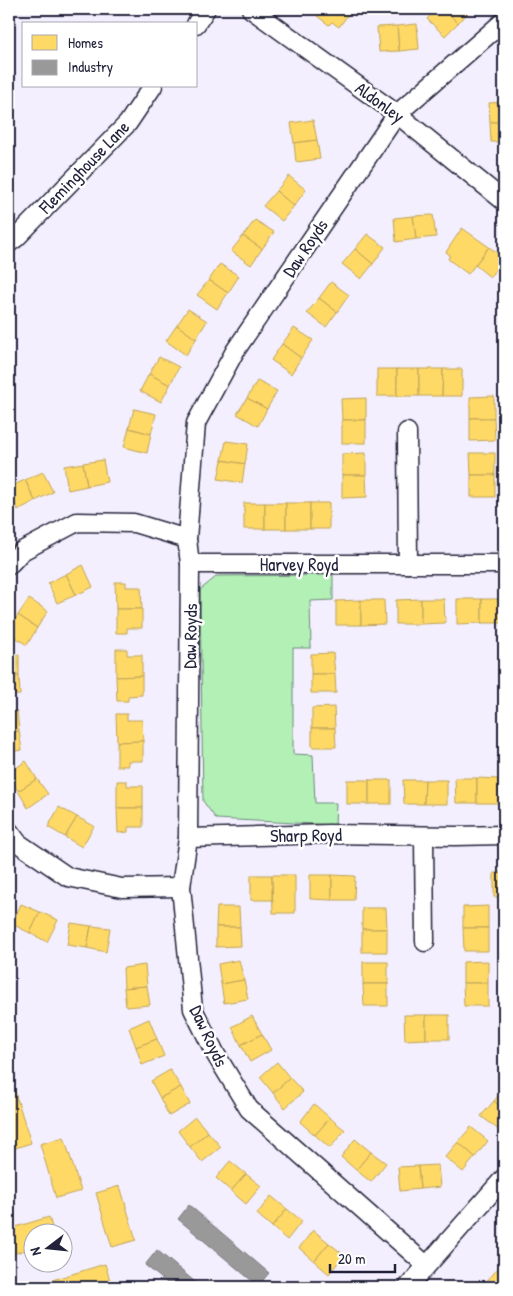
<svg xmlns="http://www.w3.org/2000/svg" width="513" height="1296" viewBox="0 0 513 1296" font-family="'Patrick Hand',sans-serif">
<style>
.green{fill:#b3f0b6;stroke:#6a8978}
.homes{fill:#ffd966;stroke:#bda259}
.industry{fill:#999;stroke:#75757d}
.lines{fill:none;stroke-linecap:round;stroke-linejoin:round}
.street-casing{stroke:#22223b;stroke-width:21}
.street{stroke:#fff;stroke-width:18}
.labels{text-anchor:middle;dominant-baseline:central;stroke-width:5;stroke-linejoin:round;paint-order:stroke}
.street-label{font-size:18px;fill:#22223b;stroke:#fff}
</style>
<rect width="100%" height="100%" fill="#f4effe"/>
<filter id="ink" filterUnits="userSpaceOnUse"><feTurbulence type="fractalNoise" baseFrequency=".02" numOctaves="2"/><feDisplacementMap in="SourceGraphic" scale="10" xChannelSelector="R" yChannelSelector="G"/><feConvolveMatrix kernelMatrix="1 2 1 2 8 2 1 2 1" color-interpolation-filters="sRGB"/></filter>
<g filter="url(#ink)">
<path class="green" d="M333,575V600L310,601L311,648H293V754L313,755L315,803H336L335,825L216,819L203,801L200,590L217,576Z"/>
<g class="homes">
<path d="M315,9H352L339,27L332,22L329,25L317,16L320,13Z"/>
<path d="M437,9H444L458,23L445,36L427,19Z"/>
<path d="M444,9H472L458,23Z"/>
<path d="M417,24L419,49L399,51L397,26Z"/>
<path d="M397,26L399,51L379,52L377,27Z"/>
<path d="M504,102V122H490L489,103Z"/>
<path d="M313,120L317,140L294,143L291,123Z"/>
<path d="M490,122H504V142H491Z"/>
<path d="M317,140L320,159L296,162L294,143Z"/>
<path d="M289,176L306,190L294,206L276,191Z"/>
<path d="M276,191L294,206L282,221L263,206Z"/>
<path d="M433,215L436,237L416,239L413,216Z"/>
<path d="M413,216L416,239L396,242L394,218Z"/>
<path d="M255,220L274,232L262,249L243,236Z"/>
<path d="M462,228L489,247L468,274L448,259L450,255L446,252Z"/>
<path d="M367,234L385,247L373,264L355,249Z"/>
<path d="M243,236L262,249L251,265L231,251Z"/>
<path d="M489,247L504,258L490,277L475,265Z"/>
<path d="M355,249L373,264L361,279L342,264Z"/>
<path d="M220,264L239,276L228,293L209,280Z"/>
<path d="M209,280L228,293L217,309L197,295Z"/>
<path d="M331,282L349,295L337,312L319,298Z"/>
<path d="M319,298L337,312L326,327L307,313Z"/>
<path d="M188,309L207,321L196,339L177,325Z"/>
<path d="M177,325L196,339L186,355L166,341Z"/>
<path d="M294,328L313,340L301,358L282,344Z"/>
<path d="M282,344L301,358L291,374L271,360Z"/>
<path d="M159,357L179,367L170,385L149,374Z"/>
<rect x="377" y="369" width="20" height="27"/>
<rect x="397" y="369" width="22" height="27"/>
<path d="M419,369H443L442,396H419Z"/>
<path d="M443,369H462V396H442Z"/>
<path d="M149,374L170,385L161,402L140,391Z"/>
<path d="M257,381L277,391L267,409L247,398Z"/>
<path d="M494,396V418H470V397Z"/>
<path d="M247,398L267,409L258,426L237,414Z"/>
<path d="M366,398V420H342L341,399Z"/>
<path d="M134,409L156,414L151,434L129,428Z"/>
<path d="M470,418H494L495,440L470,441Z"/>
<rect x="342" y="420" width="24" height="23"/>
<path d="M129,428L151,434L147,453L124,447Z"/>
<path d="M226,441L248,444L245,464L222,460Z"/>
<path d="M366,453V475H342V454Z"/>
<path d="M470,453H495V475H471Z"/>
<path d="M103,460L107,482L87,486L83,463Z"/>
<path d="M222,460L245,464L242,483L218,479Z"/>
<path d="M83,463L87,486L68,490L64,466Z"/>
<path d="M43,472L53,492L35,501L25,480Z"/>
<path d="M342,475H366L367,497L342,498Z"/>
<rect x="471" y="475" width="24" height="22"/>
<path d="M25,480L35,501L18,510L9,491V487Z"/>
<rect x="244" y="503" width="21" height="26"/>
<rect x="265" y="503" width="21" height="26"/>
<rect x="286" y="503" width="24" height="26"/>
<rect x="310" y="503" width="19" height="26"/>
<path d="M83,565L93,587L76,595L66,574Z"/>
<path d="M66,574L76,595L57,603L48,583Z"/>
<path d="M115,582H126V587H141L142,609H116Z"/>
<path d="M29,599L48,611L37,628L18,615Z"/>
<path d="M421,599V624H396V600Z"/>
<path d="M421,599H444L445,623L421,624Z"/>
<path d="M457,599H482V623L457,624Z"/>
<rect x="482" y="599" width="22" height="24"/>
<path d="M361,600V625H336V601Z"/>
<path d="M361,600H384L385,624L361,625Z"/>
<path d="M116,609H142V628H127V633H116Z"/>
<path d="M18,615L37,628L27,645L9,633V628Z"/>
<path d="M116,649H127V655H142V676L116,677Z"/>
<path d="M333,653L335,674H311V654Z"/>
<path d="M9,655H19V676L9,675Z"/>
<path d="M311,674H335L336,693H311Z"/>
<path d="M9,675L19,676L20,695H9Z"/>
<path d="M142,676V695L128,696V701H117L116,677Z"/>
<path d="M334,707L335,728H312V708Z"/>
<path d="M17,711L19,731L9,732V712Z"/>
<path d="M116,714H127V720H142L143,741L117,742Z"/>
<path d="M312,728H335L336,747H312Z"/>
<path d="M19,731L22,750L9,752V732Z"/>
<path d="M143,741V761H128V766H117V742Z"/>
<path d="M26,761L37,779L18,791L9,776V773Z"/>
<path d="M455,778H477V803H456Z"/>
<path d="M477,778L499,779V803H477Z"/>
<path d="M37,779L48,794L28,808L18,791Z"/>
<rect x="347" y="780" width="22" height="24"/>
<rect x="369" y="780" width="22" height="24"/>
<path d="M403,780H425L424,804H404Z"/>
<path d="M425,780H447V804H424Z"/>
<path d="M117,781H127V786H143V808H117Z"/>
<path d="M59,807L77,817L65,837L48,827Z"/>
<path d="M117,808H143V827H128V832L118,833Z"/>
<path d="M77,817L94,826L82,847L65,837Z"/>
<rect x="494" y="873" width="10" height="24"/>
<rect x="251" y="875" width="21" height="25"/>
<path d="M272,875H295V913H273Z"/>
<path d="M310,875H332V900L310,899Z"/>
<path d="M332,875L355,876L354,900H332Z"/>
<path d="M21,904L40,912L30,933L12,924Z"/>
<path d="M488,906V928H463V907Z"/>
<path d="M217,907H239L240,927H216Z"/>
<path d="M362,908H386L387,929H362Z"/>
<path d="M40,912L58,920L47,942L30,933Z"/>
<path d="M71,923L91,926L87,948L67,945Z"/>
<path d="M91,926L110,928L106,952L87,948Z"/>
<path d="M216,927H240L241,946L216,947Z"/>
<path d="M463,928H488V951H464Z"/>
<rect x="362" y="929" width="25" height="23"/>
<path d="M239,960L244,980L221,984L218,964Z"/>
<path d="M488,961V983H463V962Z"/>
<rect x="363" y="962" width="25" height="22"/>
<path d="M145,965L147,986L124,988L123,968Z"/>
<path d="M244,980L248,999L224,1003L221,984Z"/>
<path d="M463,983H488V1006H464Z"/>
<path d="M363,984H388V1006H364Z"/>
<path d="M147,986L150,1005L126,1007L124,988Z"/>
<path d="M404,1015H426V1039L405,1040Z"/>
<rect x="426" y="1015" width="23" height="24"/>
<path d="M252,1016L262,1034L241,1045L232,1027Z"/>
<path d="M149,1019L157,1039L136,1047L129,1028Z"/>
<path d="M262,1034L271,1050L250,1062L241,1045Z"/>
<path d="M157,1039L164,1056L142,1065L136,1047Z"/>
<path d="M277,1062L290,1078L273,1093L260,1077Z"/>
<path d="M170,1070L181,1087L160,1098L151,1081Z"/>
<path d="M290,1078L303,1092L285,1108L273,1093Z"/>
<path d="M181,1087L190,1104L169,1116L160,1098Z"/>
<path d="M14,1089L31,1143L9,1150V1090Z"/>
<path d="M504,1089V1110L494,1101Z"/>
<path d="M494,1101L504,1110V1126L500,1131L481,1116Z"/>
<path d="M314,1104L330,1118L315,1135L300,1122Z"/>
<path d="M195,1117L208,1132L190,1147L178,1131Z"/>
<path d="M330,1118L345,1130L330,1148L315,1135Z"/>
<path d="M471,1127L488,1141L475,1157L458,1142Z"/>
<path d="M208,1132L221,1147L202,1162L190,1147Z"/>
<path d="M64,1137L81,1191L56,1198L40,1144Z"/>
<path d="M355,1139L371,1152L356,1170L341,1157Z"/>
<path d="M458,1142L475,1157L463,1172L445,1157Z"/>
<path d="M371,1152L386,1163L371,1182L356,1170Z"/>
<path d="M230,1161L246,1174L231,1191L216,1178Z"/>
<path d="M438,1165L440,1187L420,1189L418,1166Z"/>
<path d="M418,1166L420,1189L400,1191L398,1167Z"/>
<path d="M246,1174L261,1186L246,1204L231,1191Z"/>
<path d="M120,1186L136,1240L112,1247L96,1193Z"/>
<path d="M271,1196L287,1209L272,1227L257,1214Z"/>
<path d="M287,1209L302,1221L287,1240L272,1227Z"/>
<path d="M49,1217L54,1234H32V1248L9,1255V1229Z"/>
<path d="M313,1230L329,1243L314,1261L299,1248Z"/>
<path d="M329,1243L344,1255L329,1274L314,1261Z"/>
<path d="M105,1264L112,1287H51L49,1281Z"/>
<path d="M499,1267L504,1271V1287H494L487,1281Z"/>
</g>
<g class="industry">
<path d="M189,1205L269,1273L258,1286L178,1219Z"/>
<path d="M157,1250L201,1287H172L145,1265Z"/>
</g>
<g class="lines">
<g class="street-casing">
<g id="street">
<path d="M251,9L397,114L504,201"/>
<path d="M196,24L206,9"/>
<path d="M9,243L16,238L128,123L153,86"/>
<path d="M407,432L408,564"/>
<path d="M190,564H504"/>
<path d="M9,565L22,551L77,522L134,523L187,539"/>
<path d="M9,831L18,843L68,877L122,888L181,887"/>
<path d="M424,836L425,942"/>
<path d="M188,838L329,834L455,836L504,835"/>
<path d="M426,1265L249,1109L216,1055L193,1009L181,887L188,838L190,564L187,539L196,423L235,351L397,114L504,21"/>
<path d="M408,1287L504,1178"/>
</g>
</g>
<use href="#street" class="street"/>
</g>
</g>
<g class="labels">
<g class="street-label">
<text transform="translate(380 102) rotate(36)">Aldonley</text>
<text transform="translate(84 167) rotate(-46)">Fleminghouse Lane</text>
<text transform="translate(305 248) rotate(-56)">Daw Royds</text>
<text x="299" y="564">Harvey Royd</text>
<text transform="translate(190 636) rotate(-89)">Daw Royds</text>
<text transform="translate(306 835) rotate(-1)">Sharp Royd</text>
<text transform="translate(209 1036) rotate(65)">Daw Royds</text>
</g>
</g>
<rect width="513" height="1296" fill="none" stroke="#fff" stroke-width="30"/>
<rect x="15" y="15" width="483" height="1266" fill="none" stroke="#22223b" stroke-width="2" filter="url(#ink)"/>
<rect x="22" y="22" width="175" height="65" fill="#ffffff" stroke="#a7a7b1"/>
<rect x="32" y="35" width="25" height="15" fill="#ffd966" stroke="#a7a7b1"/>
<text x="68" y="48" font-size="15" fill="#22223b">Homes</text>
<rect x="32" y="60" width="25" height="15" fill="#999999" stroke="#a7a7b1"/>
<text x="68" y="72" font-size="15" fill="#22223b">Industry</text>
<g transform="translate(48 1248) rotate(254)"><circle r="24" fill="#ffffff" stroke="#a7a7b1"/>
<path d="M0-4L9 19L0 12L-9 19Z" fill="#22223b"/>
<text y="-8" font-size="14" font-weight="bold" text-anchor="middle" fill="#22223b">N</text>
</g>
<path d="M330 1264v8h65v-8" fill="none" stroke="#22223b" stroke-width="2.5"/>
<text x="338" y="1264" font-size="15" fill="#22223b" stroke="#ffffff" stroke-width="4" paint-order="stroke">20 m</text>
</svg>
